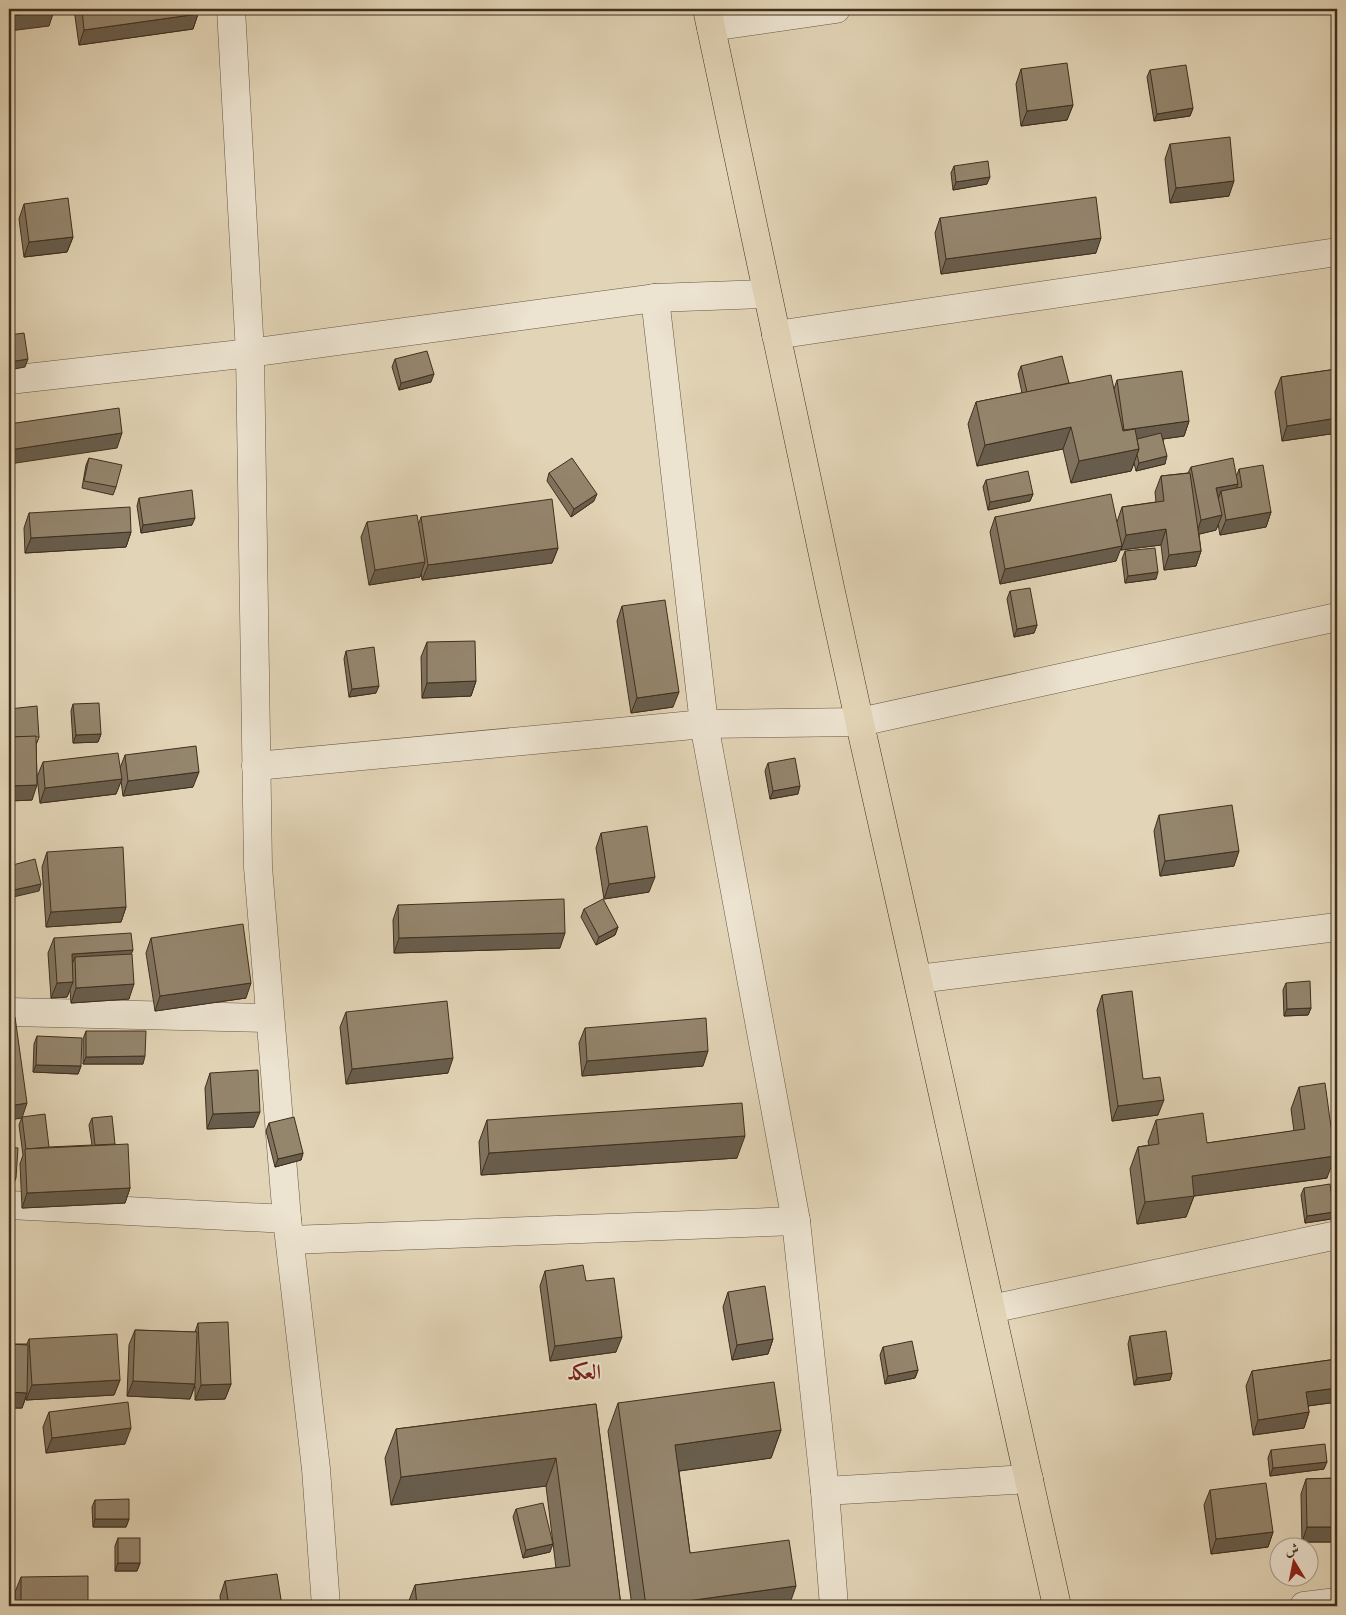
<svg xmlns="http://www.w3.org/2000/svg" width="1346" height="1615" viewBox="0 0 1346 1615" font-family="'Libre Bodoni',Amiri,serif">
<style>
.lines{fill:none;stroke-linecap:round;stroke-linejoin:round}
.street-casing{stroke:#685843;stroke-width:29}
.primary-casing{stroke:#402f1d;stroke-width:29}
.street{stroke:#ece3d0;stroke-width:28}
.primary{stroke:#e2d4b6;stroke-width:28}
.wall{fill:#7f725e;stroke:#402f1d}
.shaded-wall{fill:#685d4c;stroke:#402f1d}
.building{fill:#94856d;stroke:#402f1d}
.labels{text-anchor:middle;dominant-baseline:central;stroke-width:4;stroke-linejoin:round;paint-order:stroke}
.district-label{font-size:21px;font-weight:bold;fill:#7a1f14;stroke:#ece3d0}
</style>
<rect width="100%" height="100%" fill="#e2d4b6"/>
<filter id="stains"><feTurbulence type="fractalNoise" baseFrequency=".004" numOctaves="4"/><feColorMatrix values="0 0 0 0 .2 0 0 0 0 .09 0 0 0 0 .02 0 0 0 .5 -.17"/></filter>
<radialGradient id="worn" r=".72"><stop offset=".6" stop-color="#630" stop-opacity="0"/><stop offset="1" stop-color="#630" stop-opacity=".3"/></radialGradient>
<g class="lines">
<g class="street-casing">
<g id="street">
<path d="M231,9L250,353L258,867L287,1219L316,1469L326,1606"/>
<path d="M711,27L836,9"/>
<path d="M655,298L704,724L796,1221L825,1491L834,1606"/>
<path d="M776,335L1337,252"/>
<path d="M9,380L250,353L655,298L767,294"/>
<path d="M256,766L704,724L860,722L1337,617"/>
<path d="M918,979L1337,927"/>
<path d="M9,1012L270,1018"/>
<path d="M9,1205L287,1219"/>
<path d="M290,1240L796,1221"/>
<path d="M991,1309L1337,1235"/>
<path d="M825,1491L1029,1479"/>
<path d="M1304,1606L1337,1602"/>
</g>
</g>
<g class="primary-casing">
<path id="primary" d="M707,9C758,247 807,486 860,724C926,1018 993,1312 1057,1606"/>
</g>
<use href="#street" class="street"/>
<use href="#primary" class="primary"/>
</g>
<g class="wall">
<path d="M74,9H197L198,14L193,29L79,45Z"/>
<path d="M1021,69L1073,105L1067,120L1021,126L1016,84Z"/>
<path d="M1150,70L1193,108L1190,116L1154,121L1147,77Z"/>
<path d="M1170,144L1229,196L1170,203L1165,159Z"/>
<path d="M954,166L987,184L953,190L951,173Z"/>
<path d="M24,204L73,237L67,252L24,257L19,219Z"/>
<path d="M940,218L1096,253L941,274L935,233Z"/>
<path d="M395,359L431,382L399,390L392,367Z"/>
<path d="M1021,366L1069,383L1114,389L1117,380L1189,421L1184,436L1163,439L1165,464L1136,471L1134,463L1131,471L1071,483L1063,449L977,466L968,424L976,402L1022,393L1018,374Z"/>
<path d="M1337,369V433L1282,441L1275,392L1281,377Z"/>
<path d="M89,458L116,487L113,495L82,488L86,465Z"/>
<path d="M1191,467L1237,475L1239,469L1271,512L1266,527L1220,535L1218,524L1216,530L1199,534L1201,551L1196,566L1164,570L1161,545L1121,550L1120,549L1116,561L1000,584L990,532L995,517L1117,522L1122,507L1156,502L1155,492L1161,476L1188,473Z"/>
<path d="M549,473L594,501L571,517L547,481Z"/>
<path d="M986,480L1033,494L1030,501L988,510L983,487Z"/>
<path d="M139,498L192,525L141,533L137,506Z"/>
<path d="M29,513L131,532L126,547L25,553L24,528Z"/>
<path d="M421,517L558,548L552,563L422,580L421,573L420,577L369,585L361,537L367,522L419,523Z"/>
<path d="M1125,551L1156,579L1125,583L1122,559Z"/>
<path d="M1010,591L1037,625L1034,633L1014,637L1007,599Z"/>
<path d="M622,606L673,707L631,713L617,621Z"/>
<path d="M427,642L476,681L471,696L422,698L421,657Z"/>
<path d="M346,651L376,693L349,697L344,659Z"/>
<path d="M73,704L101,734L98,742L73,743L71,711Z"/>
<path d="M39,737L36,745L37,777L43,762L120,768L125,755L193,787L123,796L121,781L116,794L40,803L37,777L32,800L9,801Z"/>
<path d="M768,763L798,794L770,799L765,771Z"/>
<path d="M1159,815L1234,866L1160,876L1154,831Z"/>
<path d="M601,833L649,892L604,899L596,848Z"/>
<path d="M47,852L126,907L121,922L46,927L42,867Z"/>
<path d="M398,905L560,948L394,953L393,920Z"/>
<path d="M584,909L618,927L615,935L596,945L581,917Z"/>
<path d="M54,938L131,954L129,999L71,1003L70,990L67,997L51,998L48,953Z"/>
<path d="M151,938L246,998L155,1011L146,953Z"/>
<path d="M1286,983L1311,1008L1308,1015L1284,1016L1283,990Z"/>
<path d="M1102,995L1143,1079L1158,1115L1112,1121L1097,1010Z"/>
<path d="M346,1012L448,1073L346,1084L340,1027Z"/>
<path d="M585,1028L703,1066L582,1076L579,1043Z"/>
<path d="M86,1031L143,1064H83V1039Z"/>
<path d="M37,1036L81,1066L78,1074L33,1072L34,1044Z"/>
<path d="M210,1073L254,1127L207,1129L205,1088Z"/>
<path d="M1299,1087L1327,1178L1194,1196L1186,1217L1137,1224L1130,1169L1138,1147L1149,1145L1148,1142L1156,1120L1207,1143L1294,1131L1291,1109Z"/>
<path d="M22,1117L49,1147L92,1145L89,1125L92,1118L115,1144L130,1188L125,1203L22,1208L20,1164L23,1155L19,1125Z"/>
<path d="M487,1120L737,1158L481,1175L479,1142Z"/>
<path d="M269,1123L303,1153L301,1160L275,1167L266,1131Z"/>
<path d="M1304,1188L1334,1212L1331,1219L1305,1223L1301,1195Z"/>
<path d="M545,1271L586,1281L616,1352L550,1361L540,1286Z"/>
<path d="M728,1292L773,1339L768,1354L732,1360L723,1307Z"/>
<path d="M198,1323L231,1384L225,1399L195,1400V1386L190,1399L127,1396L129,1345L135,1330L195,1332Z"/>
<path d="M1130,1336L1172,1373L1170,1380L1134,1385L1128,1344Z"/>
<path d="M29,1339L120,1380L114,1395L26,1400V1397L22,1408H9V1344H27Z"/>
<path d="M883,1347L918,1370L915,1378L885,1384L880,1355Z"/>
<path d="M1337,1359V1402L1308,1406L1309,1412L1304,1428L1253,1435L1246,1386L1252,1371Z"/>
<path d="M618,1403L781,1430L771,1458L679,1471L690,1553L789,1606H632L608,1431Z"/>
<path d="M596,1404L621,1606H407L415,1585L556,1568L546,1486L391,1505L385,1458L396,1429Z"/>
<path d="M49,1412L125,1444L46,1453L43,1427Z"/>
<path d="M1271,1450L1324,1469L1270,1476L1268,1458Z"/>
<path d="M1337,1478V1542H1302L1301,1494L1306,1479Z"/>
<path d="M1210,1490L1273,1532L1268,1547L1211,1554L1204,1505Z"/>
<path d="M95,1500L129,1519L126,1527H93L92,1507Z"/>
<path d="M516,1509L550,1552L523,1558L513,1517Z"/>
<path d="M118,1538L140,1563L137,1571H115V1546Z"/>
<path d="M21,1577L88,1606H15V1592Z"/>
<path d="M225,1581L282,1606H221L220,1596Z"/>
</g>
<g class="shaded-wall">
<path d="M54,11L49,26L9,31V16Z"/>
<path d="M198,14L193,29L79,45L84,30Z"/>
<path d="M1073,105L1067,120L1021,126L1027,111Z"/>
<path d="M1193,108L1190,116L1154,121L1157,114Z"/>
<path d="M990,177L987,184L953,190L956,182Z"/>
<path d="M1234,181L1229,196L1170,203L1176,188Z"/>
<path d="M73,237L67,252L24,257L29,242Z"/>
<path d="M1101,238L1096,253L941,274L946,259Z"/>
<path d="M28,359L25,367L9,370V362Z"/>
<path d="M434,374L431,382L399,390L401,383Z"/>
<path d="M1337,418V433L1282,441L1287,426Z"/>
<path d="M1189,421L1184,436L1119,445L1124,430Z"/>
<path d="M1071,427L1063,449L977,466L985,445Z"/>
<path d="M122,433L117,448L9,464V450Z"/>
<path d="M1139,449L1131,471L1071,483L1079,461Z"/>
<path d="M1167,456L1165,464L1136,471L1139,463Z"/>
<path d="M1238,484L1233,499L1221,491L1217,502L1216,488Z"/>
<path d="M597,494L594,501L571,517L574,509Z"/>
<path d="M1033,494L1030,501L988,510L990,502Z"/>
<path d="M1271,512L1266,527L1220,535L1226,520Z"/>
<path d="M1222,515L1216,530L1196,535L1201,520Z"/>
<path d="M195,518L192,525L141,533L143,525Z"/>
<path d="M1166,529L1161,545L1121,550L1126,535Z"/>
<path d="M131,532L126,547L25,553L31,538Z"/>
<path d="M1122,546L1116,561L1000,584L1005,569Z"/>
<path d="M558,548L552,563L422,580L428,565Z"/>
<path d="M1201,551L1196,566L1164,570L1169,555Z"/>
<path d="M425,562L420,577L369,585L375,570Z"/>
<path d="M1158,572L1156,579L1125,583L1128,576Z"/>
<path d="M1037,625L1034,633L1014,637L1017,629Z"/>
<path d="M476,681L471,696L422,698L427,683Z"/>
<path d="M379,686L376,693L349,697L352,689Z"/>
<path d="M679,692L673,707L631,713L637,698Z"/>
<path d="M101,734L98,742L73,743L76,735Z"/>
<path d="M199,772L193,787L123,796L128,781Z"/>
<path d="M122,779L116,794L40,803L45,788Z"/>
<path d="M37,785L32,800L9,801V786Z"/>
<path d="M800,786L798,794L770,799L773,791Z"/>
<path d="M1239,851L1234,866L1160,876L1165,861Z"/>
<path d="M655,877L649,892L604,899L609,884Z"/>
<path d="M41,884L39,891L9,898V891Z"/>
<path d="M126,907L121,922L46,927L51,912Z"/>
<path d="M618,927L615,935L596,945L599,937Z"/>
<path d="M565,933L560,948L394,953L399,938Z"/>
<path d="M133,950L127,965L75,957L70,969L72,954Z"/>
<path d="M73,982L67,997L51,998L57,983Z"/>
<path d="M251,983L246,998L155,1011L160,996Z"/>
<path d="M134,984L129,999L71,1003L76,988Z"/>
<path d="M1311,1008L1308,1015L1284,1016L1287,1009Z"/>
<path d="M708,1051L703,1066L582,1076L587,1061Z"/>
<path d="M145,1056L143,1064H83L86,1057Z"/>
<path d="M453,1058L448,1073L346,1084L352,1069Z"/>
<path d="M36,1065L81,1066L78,1074L33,1072Z"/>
<path d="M1164,1100L1158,1115L1112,1121L1118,1106Z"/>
<path d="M27,1103L22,1118L9,1120V1106Z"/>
<path d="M260,1112L254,1127L207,1129L213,1114Z"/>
<path d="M745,1136L737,1158L481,1175L489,1153Z"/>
<path d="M303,1153L301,1160L275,1167L278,1159Z"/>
<path d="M1335,1156L1327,1178L1194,1196L1186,1217L1137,1224L1145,1202L1192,1176Z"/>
<path d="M9,1177L16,1178L10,1193H9Z"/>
<path d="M130,1188L125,1203L22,1208L27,1193Z"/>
<path d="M1334,1212L1331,1219L1305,1223L1307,1216Z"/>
<path d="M622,1337L616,1352L550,1361L555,1346Z"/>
<path d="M773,1339L768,1354L732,1360L737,1345Z"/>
<path d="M918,1370L915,1378L885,1384L888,1376Z"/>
<path d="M1172,1373L1170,1380L1134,1385L1137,1378Z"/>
<path d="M120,1380L114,1395L26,1400L32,1385Z"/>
<path d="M133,1381L195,1384L190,1399L127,1396Z"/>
<path d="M231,1384L225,1399L195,1400L201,1385Z"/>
<path d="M1337,1388V1402L1300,1407L1306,1392Z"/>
<path d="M9,1392L27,1393L22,1408H9Z"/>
<path d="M1309,1412L1304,1428L1253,1435L1258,1420Z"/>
<path d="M131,1428L125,1444L46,1453L52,1438Z"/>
<path d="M781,1430L771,1458L665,1473L675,1445Z"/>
<path d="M556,1458L546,1486L391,1505L401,1477Z"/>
<path d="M1327,1462L1324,1469L1270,1476L1273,1468Z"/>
<path d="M95,1519H129L126,1527H93Z"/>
<path d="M1307,1527H1337V1542H1302Z"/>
<path d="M1273,1532L1268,1547L1211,1554L1216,1539Z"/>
<path d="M553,1544L550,1552L523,1558L526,1550Z"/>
<path d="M118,1563H140L137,1571H115Z"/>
<path d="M796,1586L789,1606H651Z"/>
</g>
<g class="building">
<path d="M9,9H54V11L9,16Z"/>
<path d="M82,9H197L198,14L84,30Z"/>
<path d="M1067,63L1073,105L1027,111L1021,69Z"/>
<path d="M1186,65L1193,108L1157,114L1150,70Z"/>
<path d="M1230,137L1234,181L1176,188L1170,144Z"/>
<path d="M988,161L990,177L956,182L954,166Z"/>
<path d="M1096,197L1101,238L946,259L940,218Z"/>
<path d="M68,198L73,237L29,242L24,204Z"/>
<path d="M24,333L28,359L9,362V335Z"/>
<path d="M427,351L434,374L401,383L395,359Z"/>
<path d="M1062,356L1069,383L1027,392L1021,366Z"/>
<path d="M1337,369V418L1287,426L1281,377Z"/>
<path d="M1182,371L1189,421L1124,430L1117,380Z"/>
<path d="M1111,375L1123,431L1135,429L1139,449L1079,461L1071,427L985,445L976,402Z"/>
<path d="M119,408L122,433L9,450V424Z"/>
<path d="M1161,433L1167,456L1139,463L1137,455L1139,449L1137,439Z"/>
<path d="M89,458L122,465L116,487L84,481Z"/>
<path d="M572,458L597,494L574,509L549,473Z"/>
<path d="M1233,458L1238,484L1216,488L1222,515L1201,520L1191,467Z"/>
<path d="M1263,465L1271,512L1226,520L1221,491L1242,487L1239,469Z"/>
<path d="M1028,471L1033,494L990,502L986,480Z"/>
<path d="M1190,473L1201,551L1169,555L1166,529L1126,535L1122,507L1164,501L1161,476Z"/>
<path d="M192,490L195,518L143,525L139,498Z"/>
<path d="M1111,494L1122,546L1005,569L995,517Z"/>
<path d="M552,499L558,548L428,565L421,517Z"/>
<path d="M130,507L131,532L31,538L29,513Z"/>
<path d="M417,515L425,562L375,570L367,522Z"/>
<path d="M1155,548L1158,572L1128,576L1125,551Z"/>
<path d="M1030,588L1037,625L1017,629L1010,591Z"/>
<path d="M665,600L679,692L637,698L622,606Z"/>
<path d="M475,641L476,681L427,683V642Z"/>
<path d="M374,647L379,686L352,689L346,651Z"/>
<path d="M99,703L101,734L76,735L73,704Z"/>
<path d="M37,706L39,737H9V709Z"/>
<path d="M36,736L37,785L9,786V737Z"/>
<path d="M196,746L199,772L128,781L125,755Z"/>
<path d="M118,753L122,779L45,788L43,762Z"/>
<path d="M795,758L800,786L773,791L768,763Z"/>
<path d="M1232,805L1239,851L1165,861L1159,815Z"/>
<path d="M647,826L655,877L609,884L601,833Z"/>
<path d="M123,847L126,907L51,912L47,852Z"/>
<path d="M35,859L41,884L9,891V866Z"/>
<path d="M564,899L565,933L399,938L398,905Z"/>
<path d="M603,899L618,927L599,937L584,909Z"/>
<path d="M243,924L251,983L160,996L151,938Z"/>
<path d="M131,933L133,950L72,954L73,982L57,983L54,938Z"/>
<path d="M132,954L134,984L76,988L75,957Z"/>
<path d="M1310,981L1311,1008L1287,1009L1286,983Z"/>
<path d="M1132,991L1143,1079L1160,1077L1164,1100L1118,1106L1102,995Z"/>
<path d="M447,1001L453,1058L352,1069L346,1012Z"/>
<path d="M15,1017L27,1103L9,1106V1018Z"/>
<path d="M706,1018L708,1051L587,1061L585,1028Z"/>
<path d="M86,1031H146L145,1056L86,1057Z"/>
<path d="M37,1036L82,1038L81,1066L36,1065Z"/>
<path d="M258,1070L260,1112L213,1114L210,1073Z"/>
<path d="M1325,1083L1335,1156L1192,1176L1194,1196L1145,1202L1138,1147L1159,1144L1156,1120L1203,1113L1207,1143L1305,1129L1299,1087Z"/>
<path d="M742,1103L745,1136L489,1153L487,1120Z"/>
<path d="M45,1114L49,1147L26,1149L22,1117Z"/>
<path d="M112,1116L115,1144L95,1145L92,1118Z"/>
<path d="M294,1117L303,1153L278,1159L269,1123Z"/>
<path d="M128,1144L130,1188L27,1193L25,1149Z"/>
<path d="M9,1147L18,1148L16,1178L9,1177Z"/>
<path d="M1330,1184L1334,1212L1307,1216L1304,1188Z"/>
<path d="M583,1265L586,1281L614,1278L622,1337L555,1346L545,1271Z"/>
<path d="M765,1286L773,1339L737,1345L728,1292Z"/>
<path d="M228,1322L231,1384L201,1385L198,1323Z"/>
<path d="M135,1330L197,1332L195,1384L133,1381Z"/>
<path d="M1166,1331L1172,1373L1137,1378L1130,1336Z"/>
<path d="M117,1334L120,1380L32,1385L29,1339Z"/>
<path d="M912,1341L918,1370L888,1376L883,1347Z"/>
<path d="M9,1344L28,1345L27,1393L9,1392Z"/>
<path d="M1337,1359V1388L1306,1392L1309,1412L1258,1420L1252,1371Z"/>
<path d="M774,1382L781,1430L675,1445L690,1553L789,1540L796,1586L651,1606H646L618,1403Z"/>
<path d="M128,1402L131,1428L52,1438L49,1412Z"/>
<path d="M596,1404L621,1606H417L415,1585L570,1566L556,1458L401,1477L396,1429Z"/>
<path d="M1325,1444L1327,1462L1273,1468L1271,1450Z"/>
<path d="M1337,1478V1527H1307L1306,1479Z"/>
<path d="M1266,1483L1273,1532L1216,1539L1210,1490Z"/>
<path d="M129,1499V1519H95V1500Z"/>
<path d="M543,1503L553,1544L526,1550L516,1509Z"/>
<rect x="118" y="1538" width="22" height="25"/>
<path d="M277,1574L282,1606H229L225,1581Z"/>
<path d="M88,1576V1606H21V1577Z"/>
<path d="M9,1583L12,1606H9Z"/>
</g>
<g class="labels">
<g class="district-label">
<text x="584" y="1373">العكد</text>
</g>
</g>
<rect width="1346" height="1615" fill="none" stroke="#e2d4b6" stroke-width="30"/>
<rect x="10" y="10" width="1326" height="1595" fill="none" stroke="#402f1d" stroke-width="2.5"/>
<rect x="15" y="15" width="1316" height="1585" fill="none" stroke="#402f1d"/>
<g transform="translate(1294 1562) rotate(350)"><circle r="24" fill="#ece3d0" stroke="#a79b88"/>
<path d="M0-4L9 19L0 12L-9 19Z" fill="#8f2418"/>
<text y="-8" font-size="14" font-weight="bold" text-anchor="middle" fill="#402f1d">ش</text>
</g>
<rect width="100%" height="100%" filter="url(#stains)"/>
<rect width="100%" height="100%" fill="url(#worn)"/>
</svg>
